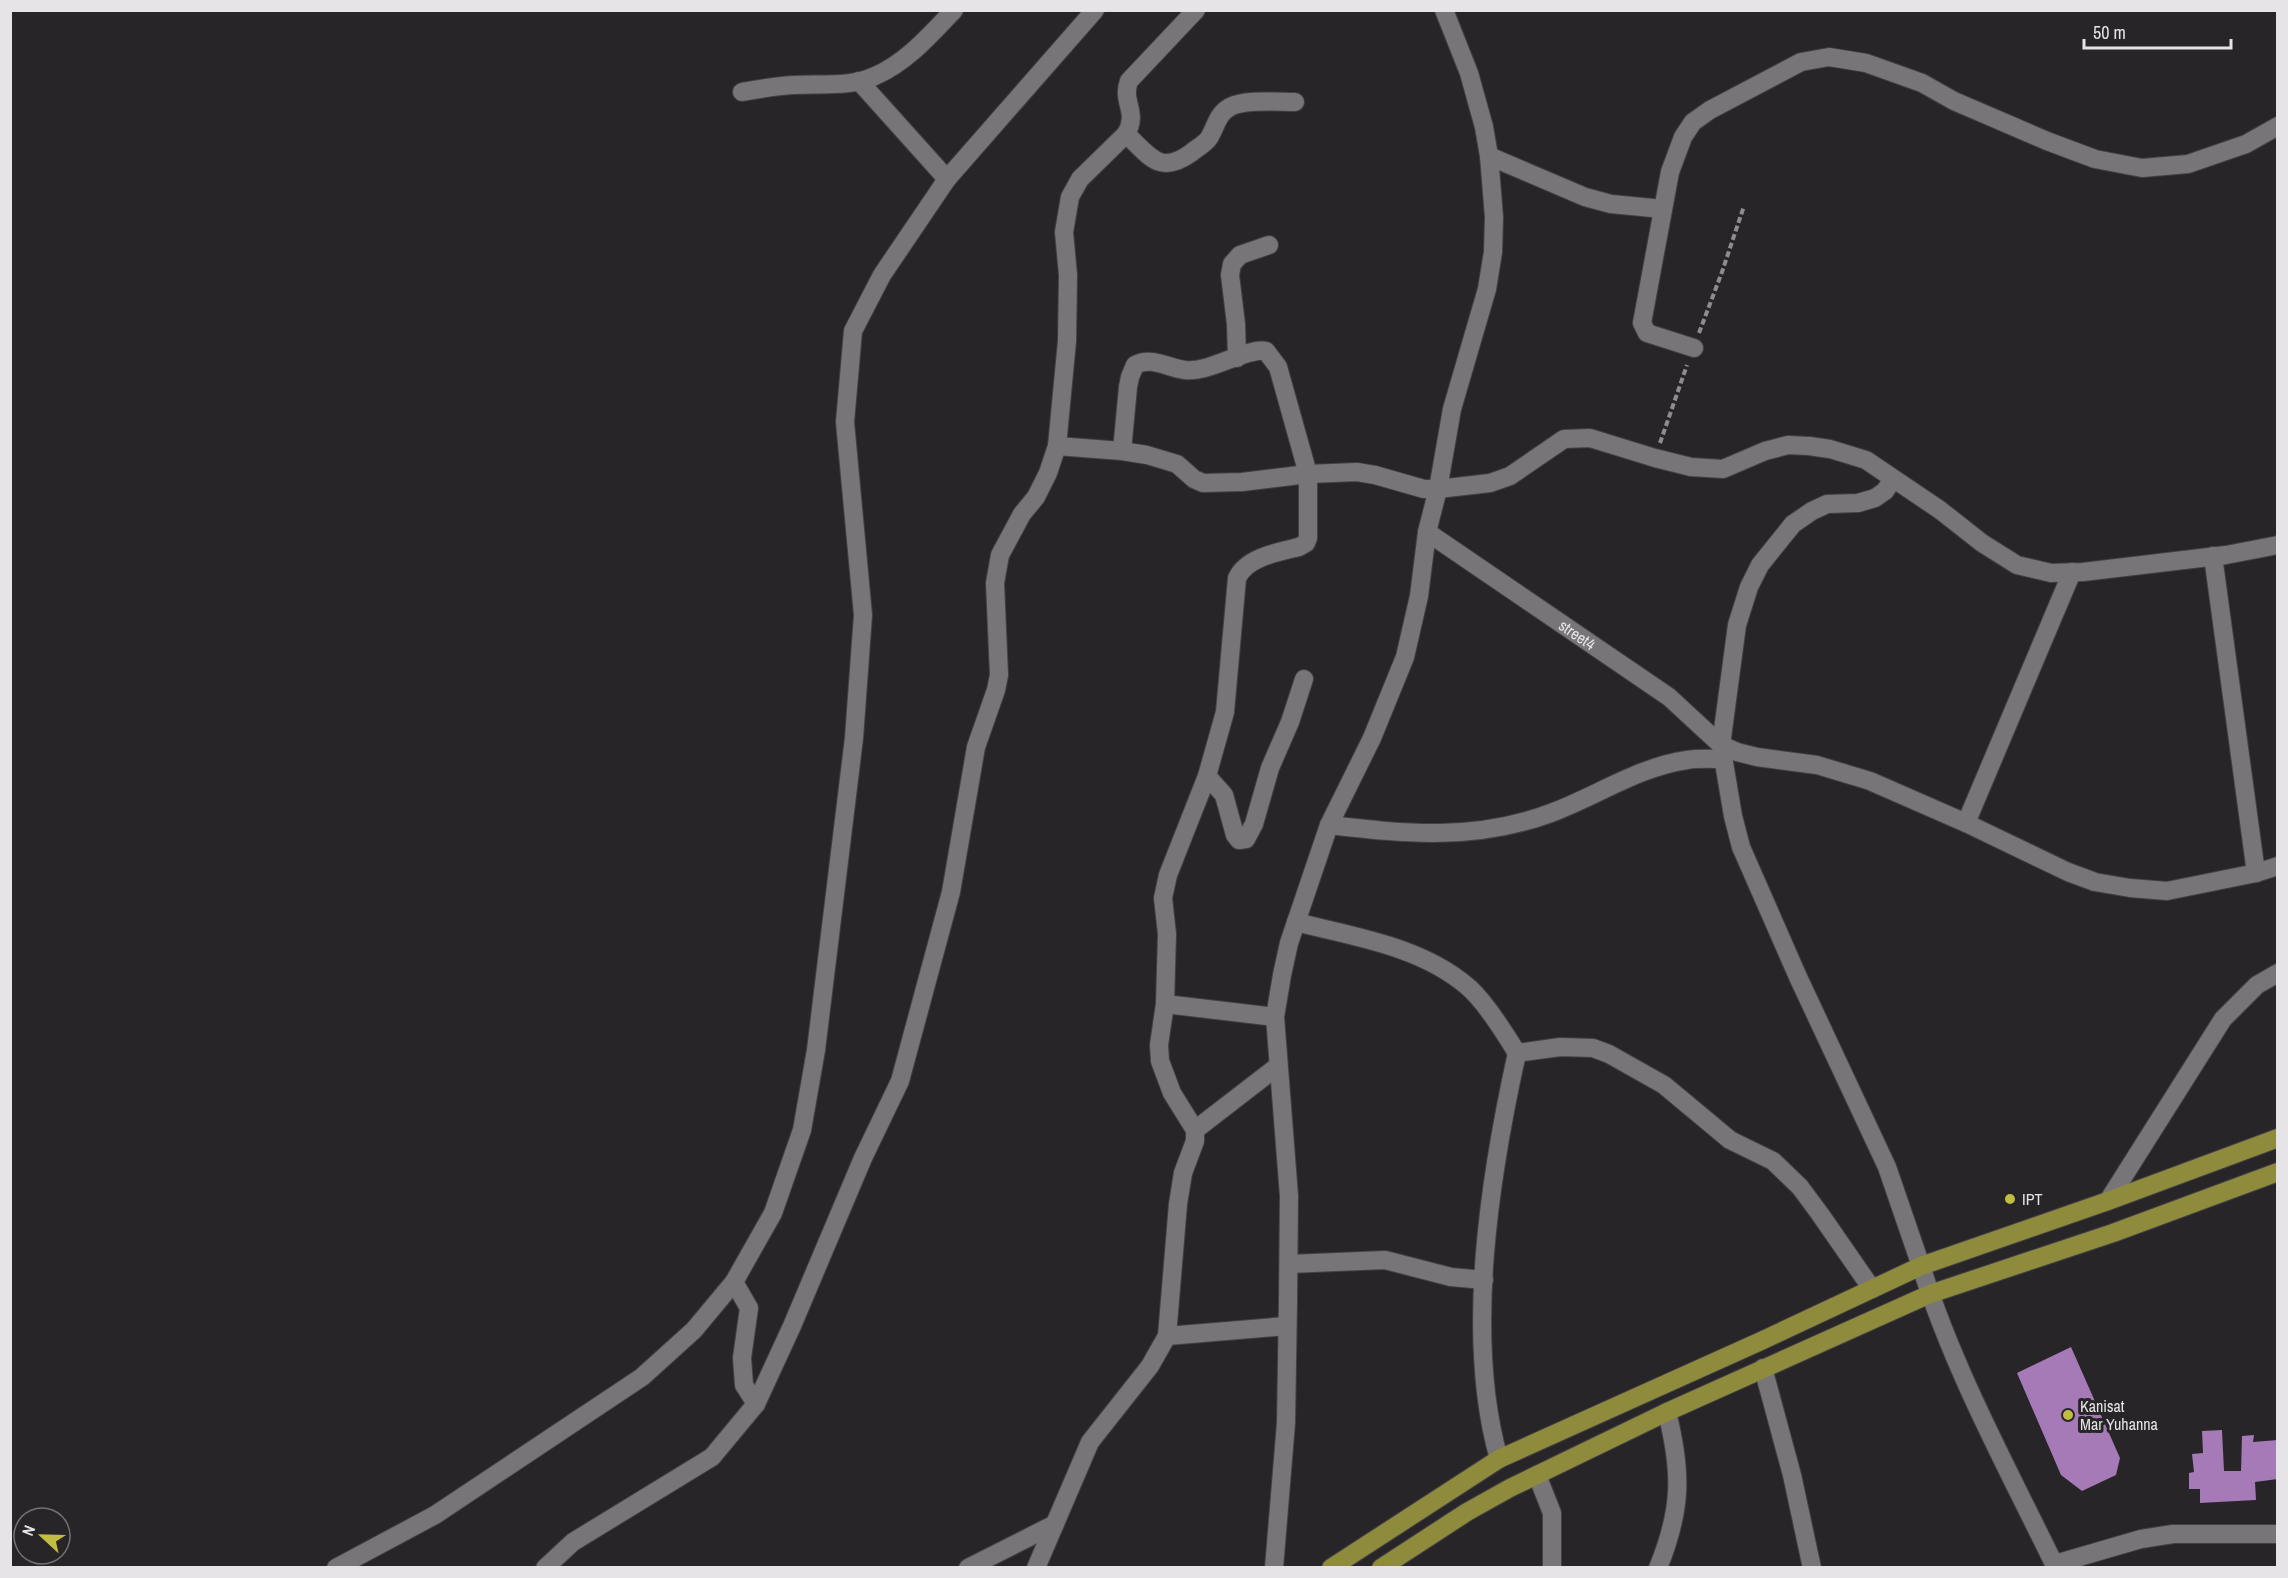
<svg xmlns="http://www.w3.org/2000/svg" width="2288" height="1578" viewBox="0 0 2288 1578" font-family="'Archivo Narrow',sans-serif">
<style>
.building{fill:#a57ab6}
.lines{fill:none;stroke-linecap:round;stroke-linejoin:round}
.minor-casing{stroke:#434144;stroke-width:20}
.tertiary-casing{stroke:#434144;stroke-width:20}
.secondary-casing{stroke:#434144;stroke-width:20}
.primary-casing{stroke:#434144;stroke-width:20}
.path{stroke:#8e8c8f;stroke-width:4;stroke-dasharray:6 3;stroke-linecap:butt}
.minor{stroke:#787579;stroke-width:18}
.tertiary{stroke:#787579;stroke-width:18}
.secondary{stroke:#787579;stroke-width:18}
.primary{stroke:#8f8b3d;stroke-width:18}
.poi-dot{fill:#c1bd40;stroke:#272528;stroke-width:2}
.labels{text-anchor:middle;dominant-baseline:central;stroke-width:6;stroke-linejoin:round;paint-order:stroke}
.street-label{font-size:16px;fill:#e6e4e7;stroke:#272528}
.poi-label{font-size:16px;fill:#e6e4e7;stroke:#272528;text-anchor:start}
</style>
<rect width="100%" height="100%" fill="#272528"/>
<g class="building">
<path d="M2071,1347L2120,1458L2116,1475L2082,1491L2061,1475L2017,1373Z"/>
<path d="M2222,1430L2224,1471H2241L2242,1436L2254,1435L2253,1442L2278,1440V1479L2255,1482L2256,1500L2200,1503V1489H2189V1473L2194,1472L2192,1454L2203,1453L2202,1431Z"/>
</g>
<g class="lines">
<g class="minor-casing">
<g id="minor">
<path d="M859,81L947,179"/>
<path d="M742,92C759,89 775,86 793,85C820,83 849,88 875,76C907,62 930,35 954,10"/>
<path d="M1126,134C1149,155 1159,176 1191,153C1197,148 1205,144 1209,138C1216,127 1217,114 1230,107C1244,99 1278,102 1295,102"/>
<path d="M1489,156L1585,197L1611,204L1663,209"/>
<path d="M1694,348L1647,333L1642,323L1670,172L1683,137L1693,122L1710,110L1801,62L1829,57L1866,63L1922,83L1954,101L2047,141L2095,159L2142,168L2188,164L2246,144L2278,126"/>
<path d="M1237,358L1236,324L1230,275L1232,264L1240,255L1269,245"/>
<path d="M1057,446L1122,451L1147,455L1177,464L1194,479L1203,483L1242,482L1308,474L1357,472L1375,475L1424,489H1438L1490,483L1510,476L1564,439L1590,438L1655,458L1691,467L1723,469L1765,451L1788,445L1809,446L1830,449L1866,460L1940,510L1982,543L2017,565L2051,573L2083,572L2226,555L2278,545"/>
<path d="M1893,479L1885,491L1875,498L1858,503L1827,504L1812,511L1793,524L1760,565L1749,587L1737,625L1721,745L1733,816L1741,847L1798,977L1887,1167L1921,1266"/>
<path d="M2213,556L2256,873"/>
<path d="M1207,776L1224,795L1235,835L1239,840L1246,839L1254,824L1270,768L1290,722L1304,679"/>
<path d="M1966,823L2072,572"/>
<path d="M1329,825C1407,834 1475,841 1551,813C1597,796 1638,767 1687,760C1699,758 1712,759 1724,759"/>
<path d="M1296,922C1354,937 1420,946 1467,986C1483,999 1506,1035 1517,1053"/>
<path d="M1165,1004L1275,1017"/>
<path d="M1195,1130L1278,1066"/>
<path d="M2108,1201L2223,1019L2257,985L2278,973"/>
<path d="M1289,1264L1385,1260L1451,1277L1484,1280"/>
<path d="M734,1282L749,1308L742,1358L744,1385L756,1404"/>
<path d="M1167,1336L1286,1326"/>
<path d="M1763,1368L1792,1475L1812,1568"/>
<path d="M1499,1459C1464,1337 1490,1175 1517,1053L1560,1047L1593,1048L1609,1054L1664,1085L1730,1140L1773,1161L1800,1187L1820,1214L1872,1289"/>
<path d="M1537,1475L1552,1513V1568"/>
<path d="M2055,1564L2141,1539L2173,1534H2278"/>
<path d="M336,1568L435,1515L642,1377L694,1330L734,1282L773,1213L802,1130L816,1050L854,738L863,615L845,422L853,331L882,275L947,179L1095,10"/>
<path d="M545,1568L573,1542L712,1457L756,1404L792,1326L863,1158L900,1081L951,892L976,747L996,690L999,675L995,583L1000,555L1022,514L1036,497L1048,473L1057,446L1067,341L1068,275L1064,232L1070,197L1080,179L1126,134C1139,112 1121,102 1129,81L1196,10"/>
<path d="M968,1568L1055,1524"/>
<path d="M1036,1568L1090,1442L1150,1366L1167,1336L1178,1204L1183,1173L1195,1141V1130L1172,1093L1160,1061L1159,1045L1165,1004L1167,934L1163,898L1168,875L1207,776L1225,712L1237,578C1247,557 1278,552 1299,547L1306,543L1308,538V474L1278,367L1266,351C1247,347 1210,373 1185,370C1168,368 1152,356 1135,365L1130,377L1128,387L1122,451"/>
<path d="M1658,1568C1682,1509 1682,1473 1667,1412"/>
</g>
</g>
<g class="tertiary-casing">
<path id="tertiary" d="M1921,1266C1954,1371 2008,1469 2056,1568"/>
</g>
<g class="secondary-casing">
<g id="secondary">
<path id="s1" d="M1427,532L1669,697L1721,745L1737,752L1757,757L1817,765L1870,781L1966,823L2068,872L2095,882L2130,888L2167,891L2256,873L2278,866"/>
<path d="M1274,1568L1286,1423L1288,1301L1289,1196L1275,1017L1282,975L1289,943L1329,825L1372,738L1405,657L1419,596L1427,532L1438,489L1452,409L1487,289L1493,252L1494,217L1489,156L1484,127L1469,73L1444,10"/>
</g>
</g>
<g class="primary-casing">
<g id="primary">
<path d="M1331,1568L1499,1459L1761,1341L1921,1266L2108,1201L2278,1138"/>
<path d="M1381,1568L1467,1512L1510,1488L1667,1412L1930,1294L2113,1233L2278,1172"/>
</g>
</g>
<g class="path">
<path d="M1699,333L1722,272L1744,206"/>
<path d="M1660,443L1687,365"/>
</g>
<use href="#minor" class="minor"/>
<use href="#tertiary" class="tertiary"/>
<use href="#secondary" class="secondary"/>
<use href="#primary" class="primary"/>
</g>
<g class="poi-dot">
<circle cx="2010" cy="1199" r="6"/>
<circle cx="2068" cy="1415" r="6"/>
</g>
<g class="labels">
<g class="street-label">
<text stroke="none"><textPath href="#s1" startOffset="182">street4</textPath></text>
</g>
<g class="poi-label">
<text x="2022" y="1199">IPT</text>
<text x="2080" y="1406">Kanisat<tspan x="2080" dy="18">Mar Yuhanna</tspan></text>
</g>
</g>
<rect width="2288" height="1578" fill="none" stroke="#e6e4e7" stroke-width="24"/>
<g transform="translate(42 1536) rotate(292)"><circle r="28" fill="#272528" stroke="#737174" stroke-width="1.5"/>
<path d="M0-4.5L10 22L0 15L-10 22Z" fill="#c1bd40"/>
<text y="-9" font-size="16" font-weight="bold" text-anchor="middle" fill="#e6e4e7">N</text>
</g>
<path d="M2084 39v9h147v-9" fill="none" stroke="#e6e4e7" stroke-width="3"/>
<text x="2093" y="39" font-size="18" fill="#e6e4e7" stroke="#272528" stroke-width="4.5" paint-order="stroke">50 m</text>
</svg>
